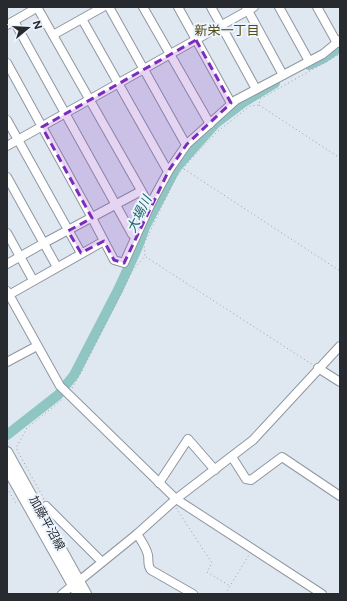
<svg xmlns="http://www.w3.org/2000/svg" width="347" height="601" viewBox="0 0 347 601" font-family="Figtree,'Noto Sans JP',sans-serif">
<style>
.lines{fill:none;stroke-linecap:round;stroke-linejoin:round}
.river{stroke:#8fc6c4;stroke-width:10}
.minor-casing{stroke:#9097a0;stroke-width:10}
.major-casing{stroke:#9097a0;stroke-width:12}
.path{stroke:#9ba2a9;stroke-width:1;stroke-dasharray:1 3;stroke-linecap:butt}
.minor{stroke:#fff;stroke-width:8}
.major{stroke:#fff;stroke-width:10}
.marked{fill:#7b2cbf;fill-opacity:0.2;stroke:#7b2cbf;stroke-width:3;stroke-dasharray:8 5;stroke-linejoin:round}
.labels{text-anchor:middle;dominant-baseline:central;stroke-width:4;stroke-linejoin:round;paint-order:stroke}
.street-label{font-size:12px;fill:#272a2e;stroke:#ecf4ff}
.neighbourhood-label{font-size:13px;fill:#584e10;stroke:#ecf4ff}
.water-label{font-size:13px;font-style:italic;fill:#1a6361;stroke:#ecf4ff}
</style>
<rect width="100%" height="100%" fill="#dfe7f1"/>
<g class="lines">
<g class="river">
<path d="M309,65L324,58L340,47"/>
<path d="M7,435L58,395L74,375L118,290L137,249L145,227L176,168L216,123L244,102L275,83"/>
</g>
<g class="minor-casing">
<g id="minor">
<path d="M37,7L146,199L151,203"/>
<path d="M109,7L185,143L187,144"/>
<path d="M143,7L210,124"/>
<path d="M178,7L231,103"/>
<path d="M211,7L256,89"/>
<path d="M246,7L283,75"/>
<path d="M279,7L309,61"/>
<path d="M317,7L337,43"/>
<path d="M82,19L166,168L169,170"/>
<path d="M14,21L132,234L135,237"/>
<path d="M7,25L38,7"/>
<path d="M53,35L103,7"/>
<path d="M7,63L90,214L114,260L124,263L151,203L169,170L187,144L236,100L323,54L340,40"/>
<path d="M7,120L81,253"/>
<path d="M7,146L254,7"/>
<path d="M7,177L57,267"/>
<path d="M7,233L33,280"/>
<path d="M7,264L44,243L141,191"/>
<path d="M7,291L60,386L176,499L322,594"/>
<path d="M7,296L104,241"/>
<path d="M7,362L37,346"/>
<path d="M318,368L340,382"/>
<path d="M232,457L246,479L251,480L282,457L340,496"/>
<path d="M159,483L188,439L215,470"/>
<path d="M46,506L102,562"/>
<path d="M137,534C141,540 146,547 148,555C149,561 147,565 151,570L193,594"/>
<path d="M79,581L137,534L176,499L253,440L340,346"/>
<path d="M62,594L73,585"/>
</g>
</g>
<g class="major-casing">
<g id="major">
<path d="M7,452L86,594"/>
<path d="M7,468L78,594"/>
</g>
</g>
<g class="path">
<path d="M259,105L340,158"/>
<path d="M184,169L340,271"/>
<path d="M146,257L313,365"/>
<path d="M72,388L82,371L132,271L145,256L144,244L176,177L192,158L218,131L250,106L259,105L260,99L340,54"/>
<path d="M7,488L17,505"/>
<path d="M44,499L16,448L27,428L63,399"/>
<path d="M176,508L212,563L207,572L230,586"/>
<path d="M225,594L249,555"/>
</g>
<use href="#minor" class="minor"/>
<use href="#major" class="major"/>
</g>
<path class="marked" d="M196,40L231,103L187,144L169,170L124,263L114,260L104,241L81,253L68,231L92,218L42,127Z"/>
<g class="labels">
<g class="street-label">
<text transform="translate(47 523) rotate(61)">加藤平沼線</text>
</g>
<g class="neighbourhood-label">
<text x="227" y="30">新栄一丁目</text>
</g>
<g class="water-label">
<text transform="translate(139 214) rotate(-64)">大場川</text>
</g>
</g>
<rect width="347" height="601" fill="none" stroke="#272a2e" stroke-width="16"/>
<g transform="translate(28 28) rotate(72)" stroke="#ecf4ff" stroke-width="3" paint-order="stroke">
<path d="M0-3L7 15L0 10L-7 15Z" fill="#272a2e"/>
<text y="-6" font-size="11" font-weight="bold" text-anchor="middle" fill="#272a2e">N</text>
</g>
</svg>
